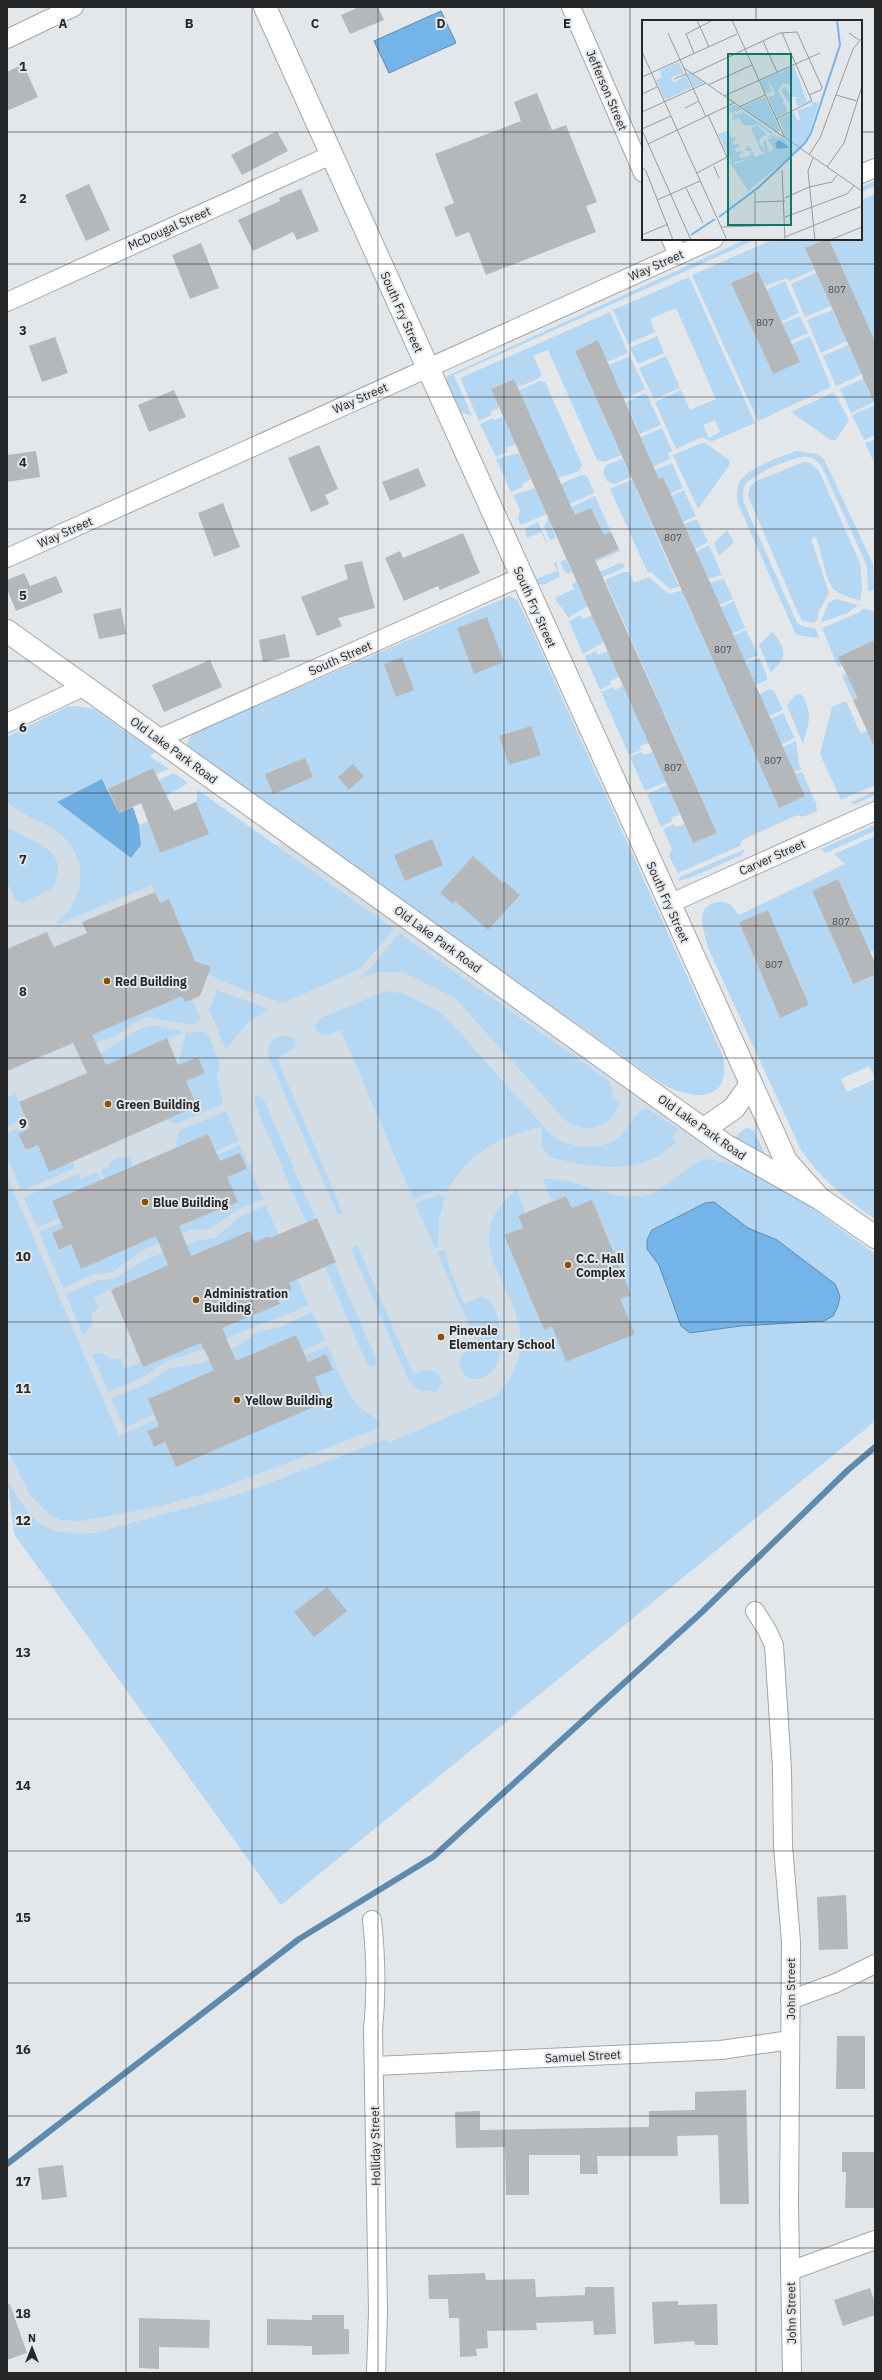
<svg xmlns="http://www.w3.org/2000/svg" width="882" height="2380" viewBox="0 0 882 2380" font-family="'IBM Plex Sans',sans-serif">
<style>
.built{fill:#d3dde6}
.green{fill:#b4d7f4;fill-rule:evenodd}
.forest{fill:#6faee1}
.water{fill:#75b4e8;stroke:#5d8aae}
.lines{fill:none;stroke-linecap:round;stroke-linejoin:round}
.stream{stroke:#5d8aae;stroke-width:6}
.building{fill:#b5b8bb}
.minor-casing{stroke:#a3a6a9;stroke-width:20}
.tertiary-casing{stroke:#a3a6a9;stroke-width:24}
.minor{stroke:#fff;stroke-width:18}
.tertiary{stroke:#fff;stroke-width:22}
.grid{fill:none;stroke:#262728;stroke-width:1;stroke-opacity:0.55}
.poi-dot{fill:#884f03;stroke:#e4e7ea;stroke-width:1.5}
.labels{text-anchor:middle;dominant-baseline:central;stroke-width:4;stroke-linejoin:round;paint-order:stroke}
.number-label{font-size:10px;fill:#4a4b4d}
.street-label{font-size:12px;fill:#262728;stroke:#e4e7ea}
.poi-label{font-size:12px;font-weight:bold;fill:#262728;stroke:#e4e7ea;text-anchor:start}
.inset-river{fill:none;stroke:#75b4e8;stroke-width:2}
.inset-road{fill:none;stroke:#989a9c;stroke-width:1}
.view{fill:#0f766e;fill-opacity:0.15;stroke:#0f766e;stroke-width:2}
.inset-edge{fill:none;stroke:#262728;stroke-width:2}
.grid-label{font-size:13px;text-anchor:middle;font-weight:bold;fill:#262728;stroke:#e4e7ea;stroke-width:4;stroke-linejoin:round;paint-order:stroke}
</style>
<rect width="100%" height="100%" fill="#e4e7ea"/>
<path class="built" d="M76,706L94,709L155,752L58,802L183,897L282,842L386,917L875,1254V1421L281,1905L14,1534L7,1474V1463L10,1457L7,1449V737L67,707Z"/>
<g class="green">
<path d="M875,181V186L861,192V187Z"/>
<path d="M875,194V341L829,239H861V200Z"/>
<path d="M746,239H757L454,375L472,416L457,411L445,382L447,376Z"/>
<path d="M774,239H826L805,248L814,270L789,281L787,278L765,286L758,271L731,283L773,374L792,344L810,336L831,387L758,421L692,275Z"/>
<path d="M816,273L831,306L805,317L791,284Z"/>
<path d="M689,277L755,423L711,442L702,437L676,449L655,402L681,390L690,410L716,399L676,308L650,319L655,332L628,344L613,310ZM715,420L720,432L709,438L703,425Z"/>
<path d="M785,281L799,313L781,322L766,290Z"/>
<path d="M832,310L847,341L821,353L807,320Z"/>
<path d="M610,312L628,353L608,362L598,340L575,351L621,455L604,462L597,460L548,350L533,356L542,374L538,379L518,387L514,379L491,389L499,408L490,412L492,415L479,421L460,378Z"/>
<path d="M800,316L808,333L790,341L782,324Z"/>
<path d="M657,336L664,353L638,364L630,348Z"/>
<path d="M848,345L859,368L875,361V368L836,386L823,356Z"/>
<path d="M630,356L645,389L624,399L609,365Z"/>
<path d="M666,356L680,388L654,399L639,368Z"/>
<path d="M875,373L874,402L851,413L840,389Z"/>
<path d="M540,381L545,382L582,465L579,471L558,478L519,390Z"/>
<path d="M834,392L849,420L836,440H831L791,412Z"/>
<path d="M646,393L661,425L640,434L626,402Z"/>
<path d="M875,405V435L864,440L852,415Z"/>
<path d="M503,417L516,444L506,448L507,452L496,457L480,424L493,418L494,420Z"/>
<path d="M662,428L672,451L668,453L670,459L615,484L607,481L603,473L606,465L622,459L627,469L650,459L641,437Z"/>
<path d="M875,439V465L865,443Z"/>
<path d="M704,442L729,460L730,464L698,509L673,455Z"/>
<path d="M796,451L817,454L824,459L873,564L874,590L868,591L867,566L822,467C818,462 814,458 807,457C796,455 751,475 745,485C742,490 743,497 744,503L797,623L805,627L815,628L819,638L796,635L738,504C737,496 736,487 741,480C748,468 783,456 796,451Z"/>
<path d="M519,453L531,479L522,484L523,487L511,492L496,459Z"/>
<path d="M804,462L810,463L819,471L860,563L862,586L860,601C852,598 843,596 836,591C825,584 822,550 816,537L811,539L829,593L819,611L817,621L812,623L802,620L797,611L748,496L750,486L756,481Z"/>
<path d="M672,463L683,488L670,494L663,477L636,489L678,585L705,573L696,552L709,545L722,575L670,589L651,572L648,573L610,489Z"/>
<path d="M581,475L587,476L594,492L592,494L521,525L518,519L520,510L513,495L535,488L545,509L568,499L561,484Z"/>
<path d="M684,490L696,516L683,522L671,496Z"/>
<path d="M595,496L611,532L590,541L599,524L591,508L551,526L556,538L550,540L544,527L548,518Z"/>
<path d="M697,519L708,542L695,549L684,524Z"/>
<path d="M538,522L547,542L546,543L541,532L527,538L525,529Z"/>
<path d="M727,530L734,542L719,556L714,543Z"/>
<path d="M619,549L620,551L568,574L563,569L560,562L566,559L571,570Z"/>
<path d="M556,562L560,577L543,585L535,583L536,579L557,571L554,563Z"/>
<path d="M620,563L626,565L621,569L580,587L588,606L568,618C565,610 559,606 555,598L574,589L572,584Z"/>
<path d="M623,572H629L634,583L649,577L669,594L724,579L733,599L719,605L711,589L686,601L729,696L755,684L745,664L759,658L767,676V680L747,689L751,698L770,689L774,691L783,710L769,716L762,701L736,713L779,807L805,796L795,774L802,772L816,803L817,811L803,817L797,815L742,840L740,846L678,873L669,856L672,849L663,829L674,824L676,827L685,824L693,843L717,833L664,713L640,724L649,743L640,746L641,750L629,755L601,692L613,687L615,690L623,686L633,707L657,697L605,580Z"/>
<path d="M510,596L517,600L528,622L723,1056C732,1104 693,1100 662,1084L193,753L187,745C188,736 195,733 202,729Z"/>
<path d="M836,599L858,605L846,614L821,622L828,603Z"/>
<path d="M734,601L745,628L732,634L720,608Z"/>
<path d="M864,608L875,612V640L839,657L842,665L838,667L822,628L858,613Z"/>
<path d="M581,615L583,619L592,615L604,642L583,654L569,621Z"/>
<path d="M746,630L758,655L744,661L733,636Z"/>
<path d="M772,632C777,635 786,650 783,657C781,663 775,668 771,673L759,645Z"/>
<path d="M596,651L598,655L608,651L620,677L610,681L611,684L600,690L585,656Z"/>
<path d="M846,674L847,677L851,675L875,691L853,700L842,676Z"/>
<path d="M800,694C804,696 805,699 806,704C813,719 806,729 803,744L787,705L795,695Z"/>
<path d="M846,701L861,734L874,728L875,730V785L841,800L820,754L832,707Z"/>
<path d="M76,706L94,709L155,752L149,756L169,769L156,774L153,768L108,789L102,779L57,802L131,858L141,845L139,825L148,821L160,853L208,834L196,802L198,790L394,929L360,969L283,1003C259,994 231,987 209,974C191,964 161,905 152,885L58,924L57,922C87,900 89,856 59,833C43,820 22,817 7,801V737L67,707Z"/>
<path d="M783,713L795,738L782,744L770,719Z"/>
<path d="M796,741L799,765L802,769L794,772L783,747Z"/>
<path d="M642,752L644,755L652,752L666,782L645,791L630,757Z"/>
<path d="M174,773L188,783L167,795L133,807L165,792L159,780Z"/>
<path d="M667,785L680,814L671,818L672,821L661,827L647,794Z"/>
<path d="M875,791V795L855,804L850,803Z"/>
<path d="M875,825V831L825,853L821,849Z"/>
<path d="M7,827C31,843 73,848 53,888L23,903L15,900L7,882Z"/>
<path d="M875,836V950L870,952L838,880L812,891L853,984L875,975V1078L869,1066L841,1079L847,1092L875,1079V1219C845,1199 821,1179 801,1150L709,950C706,939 700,923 703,912C707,902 723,899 731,905C734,908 736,912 739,915L845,864L834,854ZM768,910L809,1005L780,1018L739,922Z"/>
<path d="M745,849L742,855L690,878L678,881L680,877Z"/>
<path d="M399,933L608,1080L612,1089L613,1100L620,1101C612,1128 589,1135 565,1120L455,998L403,972H379L359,978L370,969Z"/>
<path d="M217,990L269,1009L248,1022L226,1049L209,1010Z"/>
<path d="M386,991L405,994L443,1014L551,1135C568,1149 604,1152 620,1136C630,1126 634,1112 647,1108L678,1129L672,1138L677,1141C640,1178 597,1168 549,1157L542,1147V1127C499,1136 469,1152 447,1192L434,1191L413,1199L341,1030L322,1036L316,1030L315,1025L320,1018Z"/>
<path d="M182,996L185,1002L192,999L200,1019L193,1025L147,1017L133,1023L116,1036L96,1043L88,1036Z"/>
<path d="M153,1025L182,1031L181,1034L167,1038L102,1066L101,1054L137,1030Z"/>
<path d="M202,1032L207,1033L220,1063L217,1077L223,1104L176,1124L166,1119L197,1105L186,1081L204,1073L198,1057L178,1065L186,1033Z"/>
<path d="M284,1035L294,1038L296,1047L277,1058L343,1213L338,1215L269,1058L268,1050L272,1040Z"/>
<path d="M15,1094L26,1119L7,1126V1097Z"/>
<path d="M259,1095L264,1100L376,1359V1364L373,1367L367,1364L255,1104V1097Z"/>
<path d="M226,1111L239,1141L216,1151L208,1134L175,1149L179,1131Z"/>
<path d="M29,1123L31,1128L19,1134L26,1150L38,1145L49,1170L72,1160L75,1168L21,1191L7,1157V1133Z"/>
<path d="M747,1127L754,1131L767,1158L731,1140Z"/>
<path d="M240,1145L263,1199L237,1210L209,1229L190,1230L177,1235L175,1228L238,1202L227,1177L247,1169L240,1153L220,1161L217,1155Z"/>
<path d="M124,1156L125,1158L129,1157L133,1167L105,1179L101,1170L110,1167L109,1162Z"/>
<path d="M709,1159L734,1165L736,1159L772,1179L875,1254V1421L281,1905L14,1534L8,1483C37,1525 40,1535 94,1533L240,1494L386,1439L388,1443L494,1397C506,1387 514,1374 518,1359C532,1307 481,1269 490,1228C493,1212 505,1200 517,1189L525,1212L518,1216L523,1228L505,1235L543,1329L552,1326L566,1362L635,1334L620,1299L592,1200L572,1208L566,1196L552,1201L543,1179C580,1177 603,1200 642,1196C666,1193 690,1159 709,1159ZM714,1202L748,1228L777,1240L835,1284L824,1321L740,1326L700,1332L672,1306L659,1264L647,1249L660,1225L705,1203Z"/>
<path d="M97,1172L101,1180L52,1201L59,1218L37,1228L24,1197L78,1174L81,1179Z"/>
<path d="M7,1176L119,1436L157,1419L159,1426L147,1431L154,1447L165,1442L176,1466L325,1402L315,1377L332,1370L326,1354L308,1362L305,1355L327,1346L350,1396L359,1407L381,1423L379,1428L213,1491L162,1506L81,1521L60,1520L50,1515L30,1495L7,1449Z"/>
<path d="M439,1195L445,1197L439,1219L438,1246L435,1248L415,1203Z"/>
<path d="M266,1206L285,1250L277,1253L269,1236L255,1242L250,1231L188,1257L183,1247L196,1241L215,1238L240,1216Z"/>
<path d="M61,1223L63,1228L52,1233L58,1250L71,1244L81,1269L161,1234L164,1241L143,1250L112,1272L91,1275L63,1288L39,1232Z"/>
<path d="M357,1245L413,1374L426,1369L437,1372L442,1382L437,1392L419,1390L408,1379L351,1248Z"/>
<path d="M445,1249L450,1270L464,1304L480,1297L488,1299C504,1318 510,1373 478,1379C466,1382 454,1365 462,1355C465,1351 473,1349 478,1347L437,1252Z"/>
<path d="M169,1251L174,1262L94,1297L99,1308L92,1313V1325L83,1335L66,1294L99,1280L115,1279L142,1261Z"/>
<path d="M291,1265L309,1305C280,1318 251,1327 223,1340L221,1328L280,1304L276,1296L292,1289L283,1269Z"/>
<path d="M312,1312L325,1341L303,1351L296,1335L233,1362L228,1350L240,1345L257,1332L280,1327Z"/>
<path d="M207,1340L204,1349L165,1362L143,1377L108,1392L92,1354L102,1353L111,1359L121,1358L125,1369L141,1362L144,1367Z"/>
<path d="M215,1358L219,1368L148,1399L154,1414L124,1428L111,1398L147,1384L168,1369L202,1363Z"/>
</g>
<path class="forest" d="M102,779L119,813L133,807L139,825L141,845L131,858L57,802Z"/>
<g class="water">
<path d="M441,11L456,43L389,73L374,41Z"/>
<path d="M714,1202L748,1228L777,1240L835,1284L840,1296L838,1306L833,1316L824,1321L740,1326L690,1333L681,1326L659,1265L647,1249V1240L652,1230L705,1203Z"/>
</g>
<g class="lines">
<path class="stream" d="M7,2164L299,1939L433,1857L702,1612L848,1470L875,1447"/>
</g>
<g class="building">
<path d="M359,7H378L384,20L350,34L341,15Z"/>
<path d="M23,64L38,97L7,111V72Z"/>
<path d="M537,93L552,130L566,125L597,202L586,206L596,232L486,275L469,232L456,237L444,207L454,203L435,154L521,121L514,102Z"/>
<path d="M277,131L288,151L242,175L231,155Z"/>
<path d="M89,184L110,230L86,241L65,195Z"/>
<path d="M301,189L319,231L297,240L293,232L253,251L238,220L280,201L279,198Z"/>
<path d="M826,239H829L875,341V404L805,248Z"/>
<path d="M201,243L219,288L190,299L172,255Z"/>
<path d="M758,271L800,362L773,374L731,283Z"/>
<path d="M55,337L68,373L42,382L29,346Z"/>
<path d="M598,340L659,479L663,477L805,796L779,808L575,351Z"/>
<path d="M514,379L575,515L591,508L604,535L611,532L619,549L595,560L717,833L693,843L491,389Z"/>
<path d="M174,390L186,417L149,432L138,405Z"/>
<path d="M319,445L338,489L325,495L329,504L311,512L288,458Z"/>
<path d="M36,451L40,477L7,482V455Z"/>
<path d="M418,468L426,486L390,501L382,482Z"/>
<path d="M223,503L240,547L214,557L198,513Z"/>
<path d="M463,533L480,573L440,590L438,586L404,601L385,558L400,551L403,558Z"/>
<path d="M362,561L375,608L338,618L342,626L317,636L301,597L348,579L344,565Z"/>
<path d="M24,573L30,586L56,576L63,592L16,611L7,589V580Z"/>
<path d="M121,608L126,634L99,639L93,614Z"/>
<path d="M487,617L504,662L474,674L457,628Z"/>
<path d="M285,634L290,657L263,662L259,640Z"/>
<path d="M875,640V748L853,700L858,698L838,657Z"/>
<path d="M402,657L414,690L396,697L384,664Z"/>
<path d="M210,660L222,687L164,712L152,685Z"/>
<path d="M531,726L541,755L509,765L499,736Z"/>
<path d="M305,758L313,777L273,794L265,774Z"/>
<path d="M353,764L364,776L349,790L338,777Z"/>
<path d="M153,768L174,811L196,802L209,834L160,853L141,803L119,813L108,789Z"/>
<path d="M432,839L443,865L405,881L394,855Z"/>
<path d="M473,856L503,883L504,881L520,895L488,930L455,901L453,904L440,893Z"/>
<path d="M838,879L875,963V975L853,984L812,891Z"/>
<path d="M155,892L160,903L169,899L195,961L211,967L200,996L185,1002L182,996L92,1035L106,1065L167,1038L178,1065L198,1057L205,1073L186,1081L197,1106L49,1172L38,1145L26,1150L18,1134L30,1128L19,1102L87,1073L73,1043L7,1071V949L47,932L54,947L87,933L82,922Z"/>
<path d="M768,910L809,1005L780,1018L739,922Z"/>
<path d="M208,1134L220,1161L240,1153L247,1169L227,1177L238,1202L179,1226L191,1256L250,1231L255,1242L269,1236L270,1238L317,1218L336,1262L289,1283L292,1289L276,1296L280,1304L222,1328L236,1361L296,1335L308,1362L326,1354L333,1370L315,1377L325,1402L176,1467L165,1442L154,1447L147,1431L159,1426L148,1399L214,1370L201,1343L143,1367L111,1290L168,1265L156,1236L81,1269L71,1244L59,1250L52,1233L63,1228L52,1201Z"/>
<path d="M566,1196L572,1208L592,1200L631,1295L620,1299L635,1334L566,1362L552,1326L544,1330L504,1235L523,1228L518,1216Z"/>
<path d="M327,1587L347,1611L314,1637L294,1612Z"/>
<path d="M846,1895L848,1949L819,1950L817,1897Z"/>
<path d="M837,2036H865V2089H836Z"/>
<path d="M746,2090L749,2204H720L718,2135L677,2136L678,2156H597L598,2174H580V2155H529V2195H506L505,2147L456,2148L455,2112L480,2111V2130L649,2127V2111L695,2110V2092Z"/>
<path d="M842,2152H875V2208H845L846,2172H842Z"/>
<path d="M63,2165L67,2197L42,2200L38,2168Z"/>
<path d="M485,2273L486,2280L535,2279L536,2297L585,2295V2287H614L616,2334L594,2335L593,2321L536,2323L537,2330L487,2331L488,2348L476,2349L477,2356L460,2357L459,2318H449L448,2299H429L428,2275Z"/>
<path d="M870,2288L875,2303V2315L843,2326L834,2300Z"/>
<path d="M678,2301V2305L717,2304L718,2345H695L694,2341L654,2344L652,2302Z"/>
<path d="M7,2304H10L27,2353L7,2360Z"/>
<path d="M312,2315H344V2329H349V2354L312,2355V2346L267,2345V2319L312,2320Z"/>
<path d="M139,2318L210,2320L209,2348L159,2347V2369L139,2368Z"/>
</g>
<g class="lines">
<g class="minor-casing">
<g id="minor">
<path d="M571,7L643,173"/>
<path d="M7,39L74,7"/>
<path d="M861,174L875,168"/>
<path d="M671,239L678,255"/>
<path d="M7,302L331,155"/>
<path d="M7,558L714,239"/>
<path d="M7,723L85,686"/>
<path d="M158,739L521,577"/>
<path d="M669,904L875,811"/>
<path d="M755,1611L767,1630L774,1645L782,1769L783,1846L791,1942L789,2207L792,2373"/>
<path d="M372,1920C376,1957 377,1992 373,2029L378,2312L376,2373"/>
<path d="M790,2000L836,1983L875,1964"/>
<path d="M375,2066L721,2050L790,2040"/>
<path d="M790,2271L875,2240"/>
</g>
</g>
<g class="tertiary-casing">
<g id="tertiary">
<path d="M265,7L786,1161L819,1198"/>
<path d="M7,631L725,1145L819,1198L875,1237"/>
<path d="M704,1129L734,1108L751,1084"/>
</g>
</g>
<use href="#minor" class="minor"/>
<use href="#tertiary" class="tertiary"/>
</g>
<path class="grid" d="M126,7V2373M252,7V2373M378,7V2373M504,7V2373M630,7V2373M756,7V21M7,132H643M861,132H875M756,239V2373M7,264H875M7,397H875M7,529H875M7,661H875M7,793H875M7,926H875M7,1058H875M7,1190H875M7,1322H875M7,1454H875M7,1587H875M7,1719H875M7,1851H875M7,1983H875M7,2116H875M7,2248H875"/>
<g class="poi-dot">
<circle cx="107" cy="981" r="4"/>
<circle cx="108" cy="1104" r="4"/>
<circle cx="145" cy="1202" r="4"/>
<circle cx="568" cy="1265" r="4"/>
<circle cx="196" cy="1300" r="4"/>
<circle cx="441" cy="1337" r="4"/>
<circle cx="237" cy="1400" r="4"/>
</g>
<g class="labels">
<g class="number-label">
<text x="837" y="289">807</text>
<text x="765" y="322">807</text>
<text x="673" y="537">807</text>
<text x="723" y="649">807</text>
<text x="773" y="760">807</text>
<text x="673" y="767">807</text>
<text x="841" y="921">807</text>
<text x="774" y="964">807</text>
</g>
<g class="street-label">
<text transform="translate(607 90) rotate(67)">Jefferson Street</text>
<text transform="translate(169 228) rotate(-24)">McDougal Street</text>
<text transform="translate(656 265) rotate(-24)">Way Street</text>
<text transform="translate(402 312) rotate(66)">South Fry Street</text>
<text transform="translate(360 398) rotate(-24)">Way Street</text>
<text transform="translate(65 532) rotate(-24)">Way Street</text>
<text transform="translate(535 607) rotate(66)">South Fry Street</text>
<text transform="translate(340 658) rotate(-24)">South Street</text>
<text transform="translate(174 750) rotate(36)">Old Lake Park Road</text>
<text transform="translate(772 857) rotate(-24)">Carver Street</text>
<text transform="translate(668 902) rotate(66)">South Fry Street</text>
<text transform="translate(438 939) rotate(36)">Old Lake Park Road</text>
<text transform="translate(702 1127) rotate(35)">Old Lake Park Road</text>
<text transform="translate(790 1989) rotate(-90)">John Street</text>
<text transform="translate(583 2056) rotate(-3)">Samuel Street</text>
<text transform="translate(375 2146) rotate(-91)">Holliday Street</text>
<text transform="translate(791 2313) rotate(-91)">John Street</text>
</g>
<g class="poi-label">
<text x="115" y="981">Red Building</text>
<text x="116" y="1104">Green Building</text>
<text x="153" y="1202">Blue Building</text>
<text x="576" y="1258">C.C. Hall<tspan x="576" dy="14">Complex</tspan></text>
<text x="204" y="1293">Administration<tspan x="204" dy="14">Building</tspan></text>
<text x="449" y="1330">Pinevale<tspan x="449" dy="14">Elementary School</tspan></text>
<text x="245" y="1400">Yellow Building</text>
</g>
</g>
<g transform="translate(642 20)">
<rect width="220" height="220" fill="#e4e7ea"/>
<path d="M37,42L42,53L30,57L29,60L33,62L44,55L49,68L23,80L14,60L20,57L18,50ZM152,46L165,82L168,79L169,81L155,87L153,79L156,77H151L147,64H140L136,71L142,81L140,84L144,85L145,92L135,97L126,77L133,75L130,67L125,59L130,72L124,73L118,61ZM47,52L61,62V63L51,67L45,53ZM143,66L150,79L146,82L139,70ZM123,77L138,110L136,113L100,87ZM171,82L177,83L166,117L158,128L144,118L137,99L152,92L155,100L159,101L155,90L169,86ZM93,85L100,90L90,92L95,95L97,93L101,94L100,91L130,112V115L116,104L106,106L101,104L97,98L90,100L92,95L85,89ZM115,105L126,116L135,115L131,118L123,115L119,118L117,123L122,129L120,133L109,108ZM85,111L84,114L87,113L89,118L95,117L90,123L92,125L98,123L96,124L98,125L92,130L95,132L101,130L99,132H102L97,135L99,139L109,135V131L102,130L107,125L113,137L90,143L76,114ZM139,117L157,129L106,171L87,141L93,144L121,134L123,130L121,123L123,119L127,132L131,130V127L125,119ZM138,121L146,126L145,129H135L133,122Z" fill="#b4d7f4" fill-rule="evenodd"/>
<path d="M137,120L146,126V128L135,129L133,123Z" fill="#75b4e8"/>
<path class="inset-river" d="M77,197L117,167L163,123L169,113L198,25L195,0M49,215L73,199"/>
<path class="inset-road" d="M55,0L67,27M90,0L143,118M26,13L64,97M207,13L217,20M121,21L135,52M0,32L85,220M52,33L44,14L71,0M42,48L220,171M50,54L138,13L155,12L180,67L179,70L167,75M0,57L95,14M32,59L44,54M66,65L110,45M0,74L15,67M194,75L215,81M82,76L178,33M97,87L123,75M43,88L57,81M0,92L64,63M66,95L86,139M134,99L170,81L140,13M0,109L29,96M0,110L49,220M6,124L92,83M167,135L178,118L211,29L220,18M171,138L166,151L173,220M72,146L77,158M0,147L4,151L31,220M185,147L202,123L220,66M140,150L143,220M55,153L85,137M44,168L61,203M113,172V206M143,178L167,167L190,162L195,155M15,180L58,161M113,182L143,181M143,197L205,174L212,166M79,207L143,205M0,215L26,204M143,217L220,186M188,220L220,207"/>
<path class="view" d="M86,34H149V205H86Z"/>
<rect width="220" height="220" class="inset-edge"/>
</g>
<g class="grid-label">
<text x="63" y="28">A</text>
<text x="189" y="28">B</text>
<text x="315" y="28">C</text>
<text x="441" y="28">D</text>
<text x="567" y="28">E</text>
<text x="23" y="71">1</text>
<text x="23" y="203">2</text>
<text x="23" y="335">3</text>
<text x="23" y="467">4</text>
<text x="23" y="600">5</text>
<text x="23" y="732">6</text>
<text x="23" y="864">7</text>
<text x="23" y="996">8</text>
<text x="23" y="1128">9</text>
<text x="23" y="1261">10</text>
<text x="23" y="1393">11</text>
<text x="23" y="1525">12</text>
<text x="23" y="1657">13</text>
<text x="23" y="1790">14</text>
<text x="23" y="1922">15</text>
<text x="23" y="2054">16</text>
<text x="23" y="2186">17</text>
<text x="23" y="2318">18</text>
</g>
<rect width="882" height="2380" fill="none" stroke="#262728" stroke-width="16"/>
<g transform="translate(32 2348)" stroke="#e4e7ea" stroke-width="3" paint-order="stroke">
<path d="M0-3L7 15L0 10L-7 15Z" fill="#262728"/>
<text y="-6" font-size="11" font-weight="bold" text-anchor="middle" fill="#262728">N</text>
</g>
</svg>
